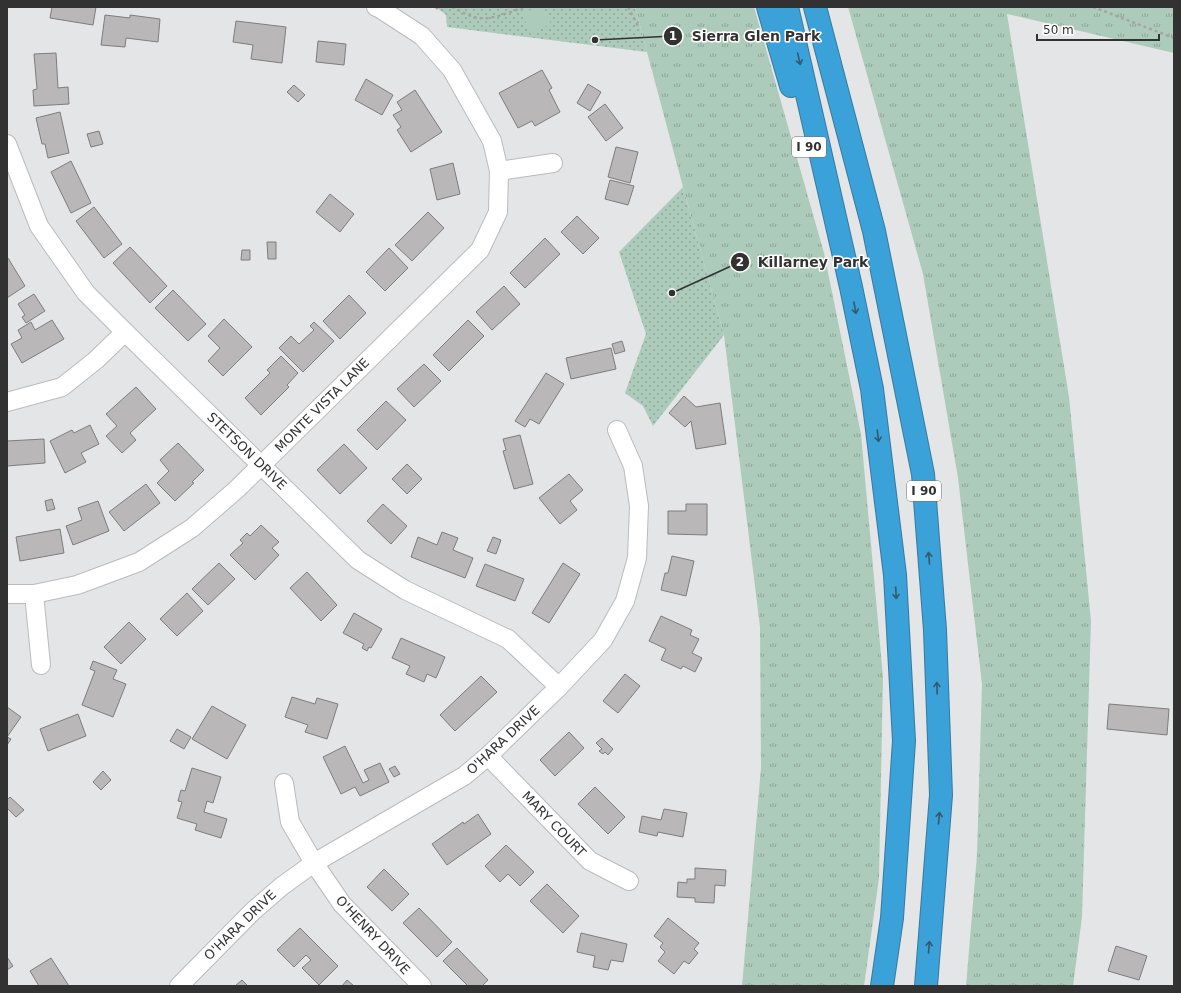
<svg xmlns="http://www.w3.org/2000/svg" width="1181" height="993" viewBox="0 0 1181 993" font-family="'DejaVu Sans',sans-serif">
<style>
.grass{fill:url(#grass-tufts)}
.park{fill:url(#park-dots)}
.pitch{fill:#adcbbb}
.building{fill:#b9b7b7;stroke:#7e7c7c}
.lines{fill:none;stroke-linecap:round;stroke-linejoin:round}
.street-casing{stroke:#babbbc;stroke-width:20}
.highway-casing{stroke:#387a9f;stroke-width:24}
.path{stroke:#a4a4a6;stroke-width:2.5;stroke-dasharray:3 3;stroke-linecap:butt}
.street{stroke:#fff;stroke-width:18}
.highway{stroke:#3ba1d9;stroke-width:22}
.oneway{stroke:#35596d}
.labels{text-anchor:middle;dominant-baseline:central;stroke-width:3;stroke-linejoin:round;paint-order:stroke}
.shield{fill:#fff;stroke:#707070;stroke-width:1}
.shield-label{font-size:12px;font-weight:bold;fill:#323233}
.street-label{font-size:13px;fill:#323233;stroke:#fff}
.leader{fill:none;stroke:#323233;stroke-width:1.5}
.callout-dot{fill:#323233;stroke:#fff;stroke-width:1.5}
.mark-label{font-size:12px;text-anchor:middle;font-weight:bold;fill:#fff}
.callout-label{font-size:14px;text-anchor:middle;font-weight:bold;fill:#323233;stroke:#fff;stroke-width:3;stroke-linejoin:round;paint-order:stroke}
</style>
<defs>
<pattern id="grass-tufts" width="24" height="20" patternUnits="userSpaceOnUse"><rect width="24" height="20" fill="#adcbbb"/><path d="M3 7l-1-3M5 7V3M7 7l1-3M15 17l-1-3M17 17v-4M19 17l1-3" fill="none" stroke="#8da599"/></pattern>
<pattern id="park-dots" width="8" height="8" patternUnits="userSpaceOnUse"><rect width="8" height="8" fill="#adcbbb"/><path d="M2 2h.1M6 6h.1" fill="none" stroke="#8da599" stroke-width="1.8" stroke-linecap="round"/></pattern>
</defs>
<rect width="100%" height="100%" fill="#e4e5e7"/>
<g class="grass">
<path d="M635,7H754L824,253L861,434L883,677L879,878L864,986H742L761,768L760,627L724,335L683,187Z"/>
<path d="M848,7H1174V53L1007,14L1069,397L1091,621L1082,917L1073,986H966L977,855L982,684L958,478L923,274Z"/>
</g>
<g class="park">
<path d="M436,7H635L647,52L447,27L446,15Z"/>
<path d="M683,187L724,335L653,426L643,406L625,393L646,334L619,252Z"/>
</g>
<path class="pitch" d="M537,7H544L551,24L531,33L522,14Z"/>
<g class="building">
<path d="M52,7H96L93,25L50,18Z"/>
<path d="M105,15L130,18V15L160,19L158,42L126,38L125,47L101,45Z"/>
<path d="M236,21L286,27L282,63L251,59L253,45L233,42Z"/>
<path d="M318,41L346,44L344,65L316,62Z"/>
<path d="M56,53L58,88L68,87L69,104L34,106L33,90L37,89L34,54Z"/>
<path d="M542,70L552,88L549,90L560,112L535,126L532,121L518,128L499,93Z"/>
<path d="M366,79L393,95L382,115L355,100Z"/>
<path d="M588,84L601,92L590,111L577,103Z"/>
<path d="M294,85L305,95L298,102L287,92Z"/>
<path d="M415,90L442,132L411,152L397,130L401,127L393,115L402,110L397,102Z"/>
<path d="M605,104L623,128L606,141L588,117Z"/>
<path d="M60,112L69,153L48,158L45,144H42L36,118Z"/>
<path d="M99,131L103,144L91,147L87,134Z"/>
<path d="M616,147L638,152L630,183L608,177Z"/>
<path d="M71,161L91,203L71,213L51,172Z"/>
<path d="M453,163L460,194L437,200L430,169Z"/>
<path d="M610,180L634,186L628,205L605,199Z"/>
<path d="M330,194L354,214L340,232L316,212Z"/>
<path d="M94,207L122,244L104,258L76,221Z"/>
<path d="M428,212L444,228L412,261L395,245Z"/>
<path d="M577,216L599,238L583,254L561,232Z"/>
<path d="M545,238L560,254L525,288L510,273Z"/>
<path d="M267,242H276V259H268Z"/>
<path d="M130,247L167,286L150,303L113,263Z"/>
<path d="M389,248L408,268L385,291L366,272Z"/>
<path d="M242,250H250V260H241Z"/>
<path d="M8,258L25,286L7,298V259Z"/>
<path d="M504,286L520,304L492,330L476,312Z"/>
<path d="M173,290L206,324L188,341L155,308Z"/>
<path d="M34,294L45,311L26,323L22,317L25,315L18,304Z"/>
<path d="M349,295L366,313L340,339L323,321Z"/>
<path d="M224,319L252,347L223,376L208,361L220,348L208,336Z"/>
<path d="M52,320L64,339L22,363L11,344L22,338L18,330L31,322L35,330Z"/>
<path d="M468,320L484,336L449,371L433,355Z"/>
<path d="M314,322L334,341L303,372L279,348L291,336L299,344L314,330L310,326Z"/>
<path d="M622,341L625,351L615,354L612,344Z"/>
<path d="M611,348L616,369L571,379L566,358Z"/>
<path d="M281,356L298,373L287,385L289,387L261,415L245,398L270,373L267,370Z"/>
<path d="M424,364L441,381L414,407L397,389Z"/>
<path d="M546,373L564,384L539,424L530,419L525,427L515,421Z"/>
<path d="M136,387L156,409L130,433L136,440L122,453L106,436L117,426L106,414Z"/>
<path d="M684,396L696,407L720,403L726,444L696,449L691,421L685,427L669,413Z"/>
<path d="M386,401L406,420L377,450L357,430Z"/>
<path d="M90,425L99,444L81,453L86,462L65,473L50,441L72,430L74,433Z"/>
<path d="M520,435L533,484L514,489L503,451L506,450L503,439Z"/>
<path d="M44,439L45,463L7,466V441Z"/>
<path d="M178,443L204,470L192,482L194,483L175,501L157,483L169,471L160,460Z"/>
<path d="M344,444L367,468L340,494L317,470Z"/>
<path d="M407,464L422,479L407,494L392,479Z"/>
<path d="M569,474L583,490L570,501L577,510L560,524L539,498Z"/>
<path d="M146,484L160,503L124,531L109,512Z"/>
<path d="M52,499L55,509L47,511L45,501Z"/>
<path d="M98,501L109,531L73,545L66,526L82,520L78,508Z"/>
<path d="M383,504L407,526L391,544L367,521Z"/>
<path d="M686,504H707V535L668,534V511H686Z"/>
<path d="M261,525L279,542L272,548L279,555L255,580L230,555L243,543L240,540L247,533L250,536Z"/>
<path d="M60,529L64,553L20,561L16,537Z"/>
<path d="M442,532L458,538L453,550L473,558L465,578L411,557L418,537L437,545Z"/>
<path d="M493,537L501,540L496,554L487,551Z"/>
<path d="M672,556L694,561L686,596L661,590L665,573H668Z"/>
<path d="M219,563L235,579L208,605L192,589Z"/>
<path d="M563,563L580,574L549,623L532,613Z"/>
<path d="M485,564L524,579L515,601L476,586Z"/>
<path d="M307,572L337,605L321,621L290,588Z"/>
<path d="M187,593L203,611L177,636L160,619Z"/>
<path d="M354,613L382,629L371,648L369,647L367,651L362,648L364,644L343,633Z"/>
<path d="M661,616L692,630L690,635L699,639L692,653L702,658L695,672L683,666L681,669L661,660L666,649L649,641Z"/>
<path d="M129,622L146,639L121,664L104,647Z"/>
<path d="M401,638L445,657L436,678L427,674L424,682L406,674L410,666L392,658Z"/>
<path d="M93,661L117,670L113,679L126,684L113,717L82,705L95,671L90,669Z"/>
<path d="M625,674L640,686L618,713L603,701Z"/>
<path d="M481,676L497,692L455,731L440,715Z"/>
<path d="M292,697L315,704L317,698L338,704L327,739L305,732L308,725L285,717Z"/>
<path d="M1109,704L1169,709L1167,735L1107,729Z"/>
<path d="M212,706L246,725L227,759L192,739Z"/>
<path d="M7,707L21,717L7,737L11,739L7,745Z"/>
<path d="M78,714L86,736L48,751L40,729Z"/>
<path d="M177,729L191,737L184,749L170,741Z"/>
<path d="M569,732L584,748L555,776L540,760Z"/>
<path d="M602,738L613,749L608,755L605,752L603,754L599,751L602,749L596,743Z"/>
<path d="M345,746L363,783L369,780L364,770L380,763L389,782L360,796L355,787L341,794L323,757Z"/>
<path d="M395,766L400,774L394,777L389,769Z"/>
<path d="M192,768L221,777L213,803L207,801L204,812L227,819L221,838L195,830L197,824L177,818L182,802L178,801L181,790L185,791Z"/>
<path d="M103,771L111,780L101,790L93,782Z"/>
<path d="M595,787L625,817L608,834L578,804Z"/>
<path d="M10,797L24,810L16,817L7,808V800Z"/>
<path d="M664,809L687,813L683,837L658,832L657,836L639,832L642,816L661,820Z"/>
<path d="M478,814L491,834L447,865L432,844L463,822L464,824Z"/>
<path d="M506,845L534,872L520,886L508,874L500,882L485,866Z"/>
<path d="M695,868L726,870L725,886L715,885L714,903L695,902V898L677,897L678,882L687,883V879H695Z"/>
<path d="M384,869L409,894L392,911L367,887Z"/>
<path d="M547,884L579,916L563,933L530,901Z"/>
<path d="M419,908L452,942L437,957L403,923Z"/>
<path d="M668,918L699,943L694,949L698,953L689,964L684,961L674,974L658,961L665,952L660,947L663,943L654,936Z"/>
<path d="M300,928L338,966L319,985L302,968L311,960L306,955L294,967L277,950Z"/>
<path d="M581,933L627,944L623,962L611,960L608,970L593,967L595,956L577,952Z"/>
<path d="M1116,946L1147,956L1139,980L1108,971Z"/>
<path d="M457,948L488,980L482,986H468L443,961Z"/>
<path d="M7,957L13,966L7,970Z"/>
<path d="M51,958L69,986H39L30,971Z"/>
<path d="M242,980L248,986H235Z"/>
<path d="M347,980L354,986H342Z"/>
</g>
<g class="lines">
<g class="street-casing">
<g id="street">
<path d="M7,144L39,226L86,293L125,332L358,560L405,590L508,639L559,687"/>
<path d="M499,171L553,163"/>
<path d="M7,402L62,387L96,360L125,332"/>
<path d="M7,594H34L77,585L139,562L192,528L237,489L480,250L498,212L499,171L492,141L452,70L422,36L379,8L376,7"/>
<path d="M34,594L41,665"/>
<path d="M488,756L590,861L629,881"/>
<path d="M284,783L290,822L314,863L342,904L422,986"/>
<path d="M179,986L252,912L282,886L314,863L464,776L488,756L559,687L603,640L625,601L637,558L639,506L633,466L617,430"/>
</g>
</g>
<g class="highway-casing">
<g id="highway">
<path d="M768,7L791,86"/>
<path d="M787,7L851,287L872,389L895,575L904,741L892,918L882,986"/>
<path d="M815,7L874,231L923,474L935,630L941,795L926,986"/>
</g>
</g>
<g class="path">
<path d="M452,7C460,11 469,16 478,18C492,20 511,12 524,7"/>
<path d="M628,7L638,26"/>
<path d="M1093,7L1174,38"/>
<path d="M436,9L438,7"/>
</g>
<use href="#street" class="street"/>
<use href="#highway" class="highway"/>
</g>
<defs><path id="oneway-shaft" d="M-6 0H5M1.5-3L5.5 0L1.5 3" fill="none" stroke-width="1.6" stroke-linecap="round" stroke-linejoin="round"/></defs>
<g class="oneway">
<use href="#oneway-shaft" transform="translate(799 59) rotate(77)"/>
<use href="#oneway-shaft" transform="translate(855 308) rotate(79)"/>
<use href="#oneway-shaft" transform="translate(878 436) rotate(83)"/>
<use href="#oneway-shaft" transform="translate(929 558) rotate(-95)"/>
<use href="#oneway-shaft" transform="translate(896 593) rotate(87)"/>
<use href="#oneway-shaft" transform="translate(937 688) rotate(-92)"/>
<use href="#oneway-shaft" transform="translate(939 818) rotate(-85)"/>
<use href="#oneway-shaft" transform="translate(929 947) rotate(-85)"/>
</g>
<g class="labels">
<g class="shield">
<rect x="792" y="137" width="34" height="20" rx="3"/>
<rect x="907" y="481" width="34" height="20" rx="3"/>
</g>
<g class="shield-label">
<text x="809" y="147">I 90</text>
<text x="924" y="491">I 90</text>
</g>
<g class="street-label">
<text transform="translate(322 405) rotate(-45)">MONTE VISTA LANE</text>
<text transform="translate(247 451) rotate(44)">STETSON DRIVE</text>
<text transform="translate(503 740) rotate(-43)">O'HARA DRIVE</text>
<text transform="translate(554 824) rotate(46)">MARY COURT</text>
<text transform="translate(240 925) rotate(-44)">O'HARA DRIVE</text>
<text transform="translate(373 935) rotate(47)">O'HENRY DRIVE</text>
</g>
</g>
<path class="leader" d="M595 40L673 36M672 293L740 262"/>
<g class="callout-dot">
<circle cx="595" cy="40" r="4"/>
<circle cx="672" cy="293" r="4"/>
<circle cx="673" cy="36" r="10"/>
<circle cx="740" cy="262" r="10"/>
</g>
<g class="mark-label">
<text x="673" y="40">1</text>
<text x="740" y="266">2</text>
</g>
<g class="callout-label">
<text x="756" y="41">Sierra Glen Park</text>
<text x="813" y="267">Killarney Park</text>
</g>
<rect width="1181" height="993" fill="none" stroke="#323233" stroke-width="16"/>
<path d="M1037 34v6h122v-6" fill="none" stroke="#323233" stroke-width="2"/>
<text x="1043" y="34" font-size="12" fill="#323233" stroke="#ffffff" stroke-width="3" paint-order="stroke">50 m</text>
</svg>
